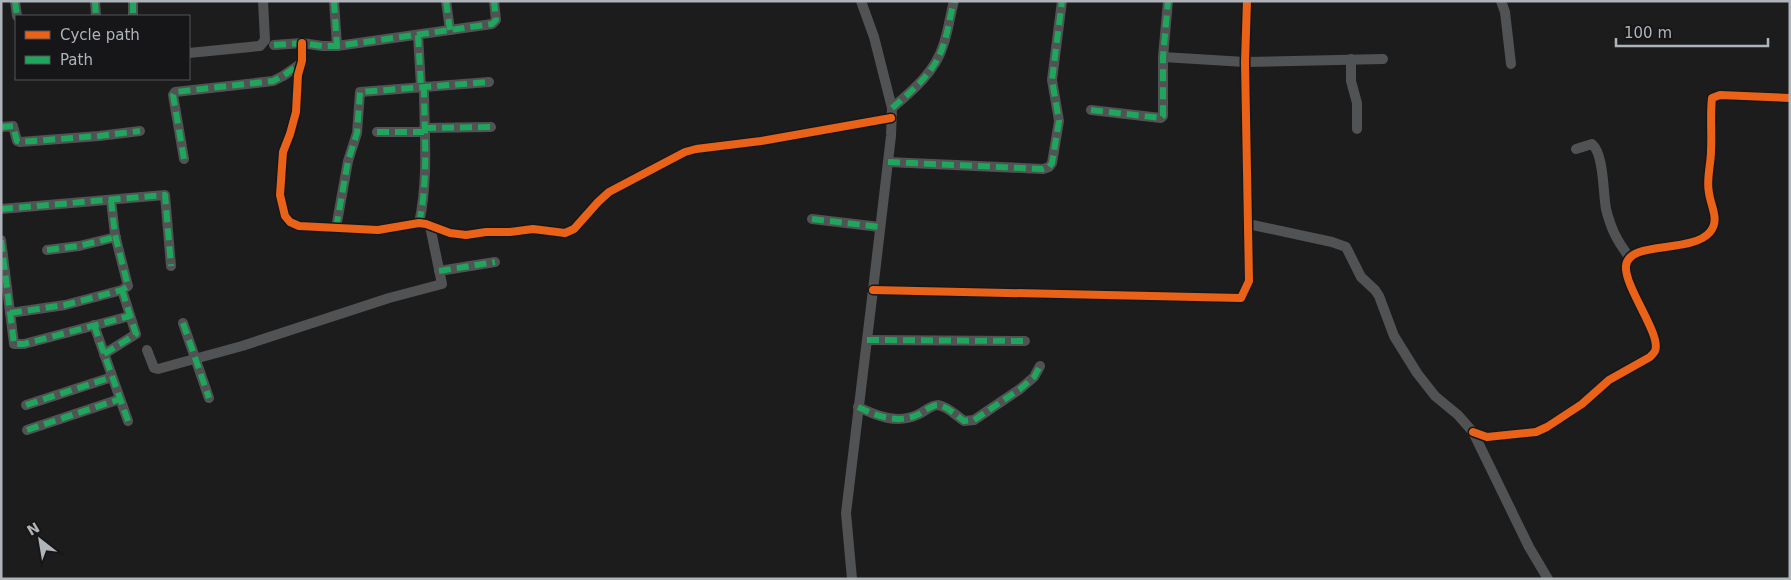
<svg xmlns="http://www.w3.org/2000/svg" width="1791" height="580" viewBox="0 0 1791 580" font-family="'DejaVu Sans',sans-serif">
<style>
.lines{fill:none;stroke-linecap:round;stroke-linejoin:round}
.street{stroke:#515254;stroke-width:10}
.quiet{stroke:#20a55d;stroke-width:6;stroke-dasharray:12 6;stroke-linecap:butt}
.cycleway-casing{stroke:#161618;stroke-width:11}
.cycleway{stroke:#ea6118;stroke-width:8}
</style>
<rect width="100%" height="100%" fill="#1c1c1c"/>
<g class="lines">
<g class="street">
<path d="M15,1L17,16"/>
<path d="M95,1L96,16"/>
<path d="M133,1V16"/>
<path d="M334,1L337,46"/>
<path d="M446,1L450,30"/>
<path d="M1501,1L1505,12L1511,64"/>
<path d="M418,35L421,87"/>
<path d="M302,43V61L298,75L296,112L290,134L283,152L280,195L285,216L290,222L299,226L378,230L419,223L426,224L450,233L466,235L486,232H510L533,229L565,233L574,229L598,202L609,192L685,152L696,149L761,141L891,118"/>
<path d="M274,45L302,43L322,46H337L485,25L492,24L496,20L494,1"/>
<path d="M189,53L260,46L265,40L263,1"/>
<path d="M1163,57L1245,62L1383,59"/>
<path d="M1351,59V81L1357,103V129"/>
<path d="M892,108C912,91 935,72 943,46C948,32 950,16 954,1"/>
<path d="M1091,110L1161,118L1163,116V57L1168,1"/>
<path d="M1,127L13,126L17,141L20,142L99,136L140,131"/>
<path d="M424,128L491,127"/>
<path d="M377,132H424"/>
<path d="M1576,149L1592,144C1604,154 1603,193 1606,209C1611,229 1617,241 1630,258"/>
<path d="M184,159L173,95L175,92L273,81L283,76L302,63"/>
<path d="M888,162L1043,169L1049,167L1052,163L1059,121L1052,80L1062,1"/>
<path d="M1,209L165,195L171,266"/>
<path d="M812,219L880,227"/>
<path d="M419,223C429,178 424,132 424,86"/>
<path d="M1248,224L1332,242L1346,247L1361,277L1375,290L1379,296L1394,336L1417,373L1435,396L1458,415L1473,432L1529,547L1548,579"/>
<path d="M336,228L348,161L357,133L360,92L489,82"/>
<path d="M1,240L14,344H24L130,316"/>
<path d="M47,250L79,246L116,237"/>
<path d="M439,271L495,262"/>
<path d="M873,290L1241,298L1249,281L1245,62L1247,1"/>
<path d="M10,313L65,305L122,290L128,286L115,235L111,200"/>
<path d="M183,323L209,398"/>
<path d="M94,325L128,421"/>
<path d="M867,340L1025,341"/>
<path d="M147,350L154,368L158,369L242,346L389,298L442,284L430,226"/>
<path d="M104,354L136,334L122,290"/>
<path d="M26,405L112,377"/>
<path d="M858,407C877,416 897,424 917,415C924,412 931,405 938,405C947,406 957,416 964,421L974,420L1020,389L1034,377L1040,366"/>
<path d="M27,430L120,399"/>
<path d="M1473,432L1487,437L1536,432L1547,427L1582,404L1609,380L1650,357C1651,356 1655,352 1655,351C1662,335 1624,287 1626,266C1628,240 1692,254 1710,232C1720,220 1711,207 1709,193C1706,180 1711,164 1711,151C1712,133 1710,115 1712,98L1720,95L1790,98"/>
<path d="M852,579L846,513L873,290L891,136L892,108L874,37L861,1"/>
</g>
<g class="quiet">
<path d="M15,1L17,16"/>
<path d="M95,1L96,16"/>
<path d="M133,1V16"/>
<path d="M334,1L337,46"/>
<path d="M446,1L450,30"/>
<path d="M418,35L421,87"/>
<path d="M274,45L302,43L322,46H337L485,25L492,24L496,20L494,1"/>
<path d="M892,108C912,91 935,72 943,46C948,32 950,16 954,1"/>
<path d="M1091,110L1161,118L1163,116V57L1168,1"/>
<path d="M1,127L13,126L17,141L20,142L99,136L140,131"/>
<path d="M424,128L491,127"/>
<path d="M377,132H424"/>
<path d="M184,159L173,95L175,92L273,81L283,76L301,63"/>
<path d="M888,162L1043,169L1049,167L1052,163L1059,121L1052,80L1062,1"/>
<path d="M1,209L165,195L171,266"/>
<path d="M812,219L880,227"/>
<path d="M419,223C429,178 424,132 424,86"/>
<path d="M336,228L348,161L357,133L360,92L489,82"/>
<path d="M1,240L14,344H24L130,316"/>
<path d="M47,250L79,246L116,237"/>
<path d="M439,271L495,262"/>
<path d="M10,313L65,305L122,290L128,286L115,235L111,200"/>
<path d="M183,323L209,398"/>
<path d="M94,325L128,421"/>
<path d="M867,340L1025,341"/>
<path d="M104,354L136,334L122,290"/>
<path d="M26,405L112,377"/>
<path d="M858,407C877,416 897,424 917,415C924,412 931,405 938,405C947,406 957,416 964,421L974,420L1020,389L1034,377L1040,366"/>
<path d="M27,430L120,399"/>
</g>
<g class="cycleway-casing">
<g id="cycleway">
<path d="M302,43V61L298,75L296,112L290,134L283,152L280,195L285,216L290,222L299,226L378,230L419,223L426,224L450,233L466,235L486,232H510L533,229L565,233L574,229L598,202L609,192L685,152L696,149L761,141L891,118"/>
<path d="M873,290L1241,298L1249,281L1245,62L1247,1"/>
<path d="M1473,432L1487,437L1536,432L1547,427L1582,404L1609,380L1650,357C1651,356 1655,352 1655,351C1662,335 1624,287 1626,266C1628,240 1692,254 1710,232C1720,220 1711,207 1709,193C1706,180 1711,164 1711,151C1712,133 1710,115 1712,98L1720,95L1790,98"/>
</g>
</g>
<use href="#cycleway" class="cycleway"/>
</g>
<rect width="1791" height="580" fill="none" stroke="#afb4ba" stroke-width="5"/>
<rect x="15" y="15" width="175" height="65" fill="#161618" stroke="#535559"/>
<rect x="25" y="31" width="25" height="8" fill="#ea6118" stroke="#535559"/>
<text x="60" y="40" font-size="15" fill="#afb4ba">Cycle path</text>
<rect x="25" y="56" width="25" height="8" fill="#20a55d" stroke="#535559"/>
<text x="60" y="65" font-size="15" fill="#afb4ba">Path</text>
<g transform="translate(40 540) rotate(329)" stroke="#161618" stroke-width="4" paint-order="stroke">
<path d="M0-4L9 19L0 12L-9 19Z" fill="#afb4ba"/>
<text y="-8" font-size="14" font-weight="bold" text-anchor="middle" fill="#afb4ba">N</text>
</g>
<path d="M1616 38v8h152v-8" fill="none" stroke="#afb4ba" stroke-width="2.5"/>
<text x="1624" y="38" font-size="15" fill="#afb4ba" stroke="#161618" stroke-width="4" paint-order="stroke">100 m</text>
</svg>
